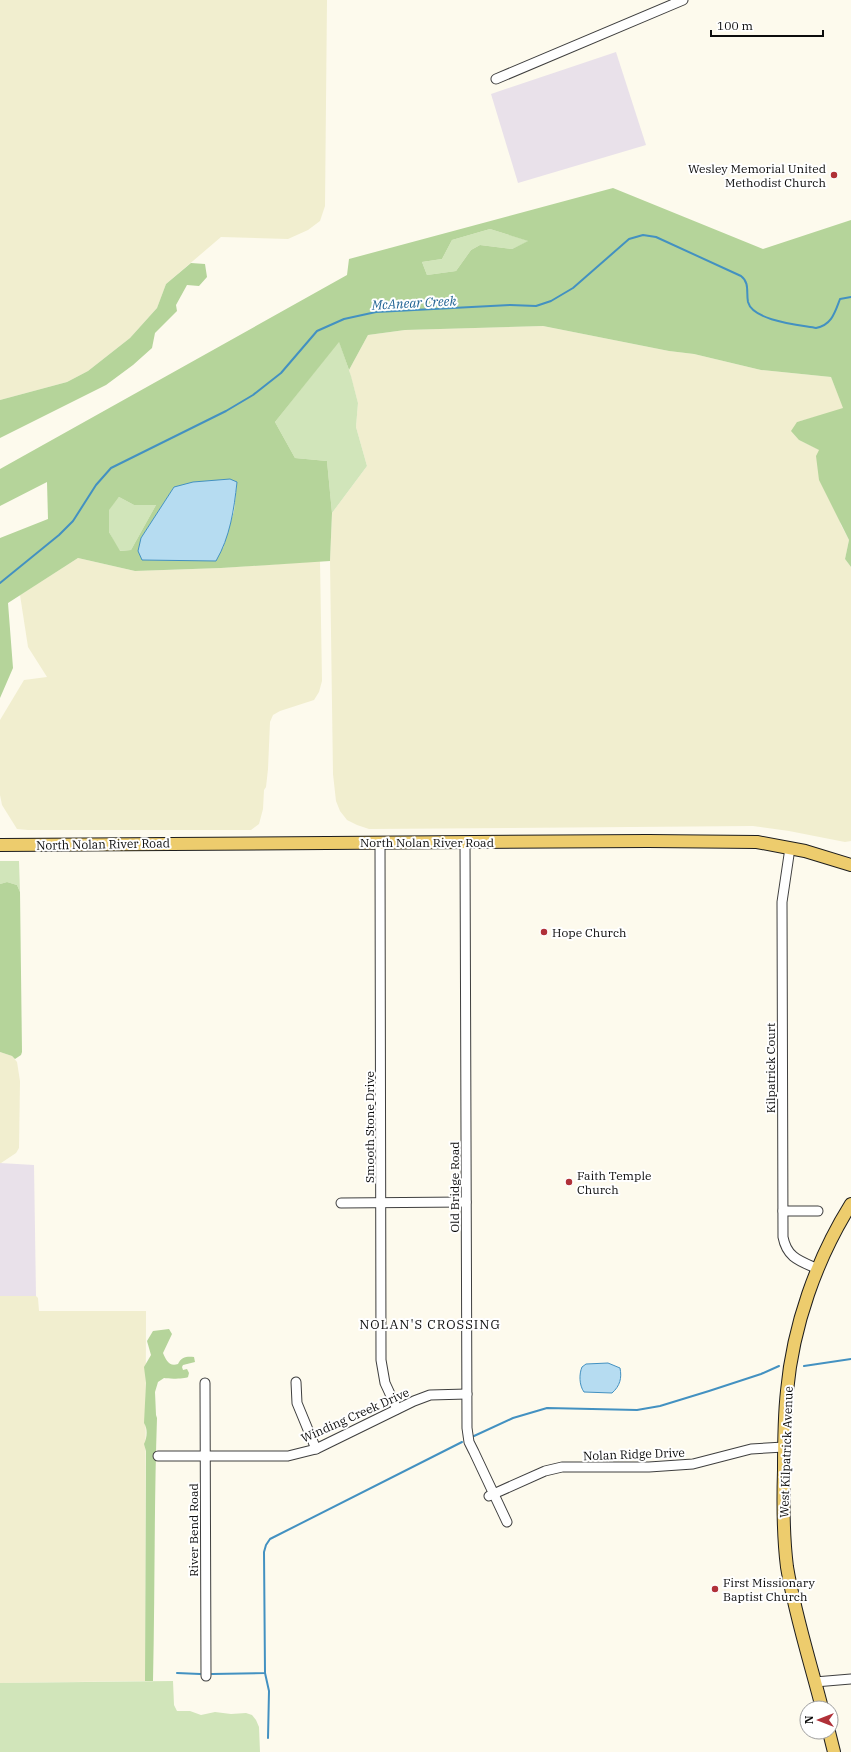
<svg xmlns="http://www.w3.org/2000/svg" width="851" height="1752" viewBox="0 0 851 1752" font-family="'IBM Plex Serif',serif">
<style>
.industrial{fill:#e9e1ea}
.farmland{fill:#f1eecf}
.green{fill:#d1e5ba}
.forest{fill:#b5d49a;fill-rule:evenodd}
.water{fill:#b6dcf1;stroke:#4391c1}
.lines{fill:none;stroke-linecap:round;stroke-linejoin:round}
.stream{stroke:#4391c1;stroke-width:2}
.minor-casing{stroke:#3f3f3f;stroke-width:11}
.major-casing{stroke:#1d1d1d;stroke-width:14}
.minor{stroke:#fff;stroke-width:9}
.major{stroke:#edcc6d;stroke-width:12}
.poi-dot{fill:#b03038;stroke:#fff;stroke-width:1.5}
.labels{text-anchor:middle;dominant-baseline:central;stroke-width:4;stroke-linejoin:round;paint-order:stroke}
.poi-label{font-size:12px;fill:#0c0c0c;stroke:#fff;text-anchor:start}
.street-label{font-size:12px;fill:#0c0c0c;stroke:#fff}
.water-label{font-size:13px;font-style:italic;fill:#206393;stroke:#fff}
.neighbourhood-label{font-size:13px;letter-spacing:1px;fill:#0c0c0c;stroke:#fff}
</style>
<rect width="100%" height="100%" fill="#fdfaed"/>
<g class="industrial">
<path d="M616,52L646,145L518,183L491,94Z"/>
<path d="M0,1163L34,1165L36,1296H0Z"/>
</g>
<g class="farmland">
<path d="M0,0H327L325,206L320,221L308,230L288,239L221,237L166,284L157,308L130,338L88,371L67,382L0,400Z"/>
<path d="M543,326L669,351L694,354L761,370L831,377L844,409L797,422L799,440L820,450L841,525L849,540L845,559L851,567V841L845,842L789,831L753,826L369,829L357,825L347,820L340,811L336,801L333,774L330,561L332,513L367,466L356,427L358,403L349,370L368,335L405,330Z"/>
<path d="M78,558L135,571L221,568L320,561L322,681L319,692L314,700L280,711L273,715L270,722L268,769L266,787L264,790L263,809L259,824L251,830H28L17,829L2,805L0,795V720L24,680L47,677L28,647L20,595Z"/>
<path d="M0,1052L12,1056L17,1062L20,1081L19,1148L16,1153L1,1163H0Z"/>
<path d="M0,1296H36L38,1298L39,1311H146L145,1681L0,1683Z"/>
</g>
<g class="green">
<path d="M490,229L529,241L512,249L480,245L471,250L456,271L427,275L422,262L442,259L452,240Z"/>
<path d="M339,341L351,376L358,403L356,427L367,466L332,513L327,461L295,458L275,422Z"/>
<path d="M119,497L134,505H156L131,550L119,551L109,532V509Z"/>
<path d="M0,861H19L20,892L17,885L7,882L0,884Z"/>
<path d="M173,1681L174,1705L177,1711H190L201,1715L215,1712L231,1714L246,1713L252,1715L256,1720L259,1727L260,1752H0V1683Z"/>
</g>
<g class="forest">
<path d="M613,188L763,249L851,220V567L845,559L849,540L819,480L816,456L819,450L799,440L791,431L797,422L843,408L831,377L761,370L694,354L669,351L543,326L405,330L368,335L349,370L339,342L275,422L295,458L327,461L332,513L330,561L221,568L135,571L78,558L8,603L13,668L0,698V538L48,519L47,482L0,506V469L347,275L349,259ZM490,229L528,241L512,249L480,245L471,250L456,271L427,275L422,262L442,259L452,240ZM237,482L234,511L223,548L141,538L174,487ZM119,497L134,505H156L131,550L120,551L109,532V510Z"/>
<path d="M191,263L205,264L207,277L199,286L187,285L176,305L177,311L155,333L152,348L133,365L106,385L0,438V400L67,382L88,371L130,338L157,308L166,284Z"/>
<path d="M7,882L17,885L20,892L22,1052L21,1055L15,1059L12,1056L0,1052V884Z"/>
<path d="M169,1329L172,1334L163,1353C166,1360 169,1367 178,1364C181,1357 187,1356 194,1357L195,1362L183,1365L182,1367L183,1370L187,1369L189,1373L188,1377C185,1379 168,1379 164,1378L158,1382L155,1392L156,1415L157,1418C154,1506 155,1593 153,1681H145L146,1451L144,1444C147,1438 148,1429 144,1423L146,1383L144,1367L151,1355L147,1341L153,1331Z"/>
</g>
<g class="water">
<path d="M230,479L237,482C234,510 230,537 216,561L142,560L138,551L141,538L174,487L193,482Z"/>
<path d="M608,1363L620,1368C622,1378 620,1386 612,1393L584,1392C579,1385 579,1374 582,1367L586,1364Z"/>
</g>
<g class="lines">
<g class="stream">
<path d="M0,583L59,535L73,521L96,485L111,468L226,411L253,395L281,373L317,331L344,319L376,312L510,305L536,306L551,301L573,288L629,239L643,235L656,237L741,276C750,283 746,292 748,302C753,321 800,325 816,328C832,325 835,312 840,299L851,297"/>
<path d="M804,1366L851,1359"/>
<path d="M474,1436L513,1418L547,1408L637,1410L660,1406L709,1391L761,1374L779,1366"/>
<path d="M177,1673L200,1674"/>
<path d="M265,1673L269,1691L268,1738"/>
<path d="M212,1674L265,1673L264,1552L266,1545L270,1539L462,1442"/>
</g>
<g class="minor-casing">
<g id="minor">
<path d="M496,79L683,0"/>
<path d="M380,842L381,1360L385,1383L397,1409"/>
<path d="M465,842L467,1428L469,1442L474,1452L507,1522"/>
<path d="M790,848L782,902L783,1237C787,1258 800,1261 818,1269"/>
<path d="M341,1203L466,1202"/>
<path d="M783,1211H818"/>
<path d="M296,1382L297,1403L316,1449"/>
<path d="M205,1383L206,1676"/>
<path d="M158,1456H288L316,1449L414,1401L430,1395L467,1394"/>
<path d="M489,1496L545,1471L562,1467H649L693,1464L751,1449L784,1447"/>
<path d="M815,1682L851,1679"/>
</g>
</g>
<g class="major-casing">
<g id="major">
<path d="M0,845L648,841L757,842L805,851L851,865"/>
<path d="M822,1708C810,1661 795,1615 787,1567C783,1535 783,1502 784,1470C784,1444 784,1418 787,1391C793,1326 816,1260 851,1204"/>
<path d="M829,1732L834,1752"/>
</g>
</g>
<use href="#minor" class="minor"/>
<use href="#major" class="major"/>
</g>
<g class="poi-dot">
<circle cx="834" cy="175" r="4"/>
<circle cx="544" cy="932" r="4"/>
<circle cx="569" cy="1182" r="4"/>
<circle cx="715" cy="1589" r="4"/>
</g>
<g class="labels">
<g class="poi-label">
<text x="826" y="168" text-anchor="end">Wesley Memorial United<tspan x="826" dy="14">Methodist Church</tspan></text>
<text x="552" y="932">Hope Church</text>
<text x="577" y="1175">Faith Temple<tspan x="577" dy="14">Church</tspan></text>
<text x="723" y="1582">First Missionary<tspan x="723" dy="14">Baptist Church</tspan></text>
</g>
<g class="street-label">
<text x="427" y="842">North Nolan River Road</text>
<text transform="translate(103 844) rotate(-1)">North Nolan River Road</text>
<text transform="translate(770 1068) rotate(-90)">Kilpatrick Court</text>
<text transform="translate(369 1127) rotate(-90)">Smooth Stone Drive</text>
<text transform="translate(454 1187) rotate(-90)">Old Bridge Road</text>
<text transform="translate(355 1415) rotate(-24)">Winding Creek Drive</text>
<text transform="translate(786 1452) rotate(-88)">West Kilpatrick Avenue</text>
<text transform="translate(634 1454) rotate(-2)">Nolan Ridge Drive</text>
<text transform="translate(193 1530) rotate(-90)">River Bend Road</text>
</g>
<g class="water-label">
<text transform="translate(414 303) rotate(-3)">McAnear Creek</text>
</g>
<g class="neighbourhood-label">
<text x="430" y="1324">NOLAN'S CROSSING</text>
</g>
</g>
<g transform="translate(819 1720) rotate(270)"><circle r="19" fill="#ffffff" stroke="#9e9e9e"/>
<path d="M0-3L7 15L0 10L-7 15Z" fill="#b03038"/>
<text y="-6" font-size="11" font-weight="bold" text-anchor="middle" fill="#0c0c0c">N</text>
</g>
<path d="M711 30v6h112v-6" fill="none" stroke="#0c0c0c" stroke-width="2"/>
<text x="717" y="30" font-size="12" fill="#0c0c0c" stroke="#ffffff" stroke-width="3" paint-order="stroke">100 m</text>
</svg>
